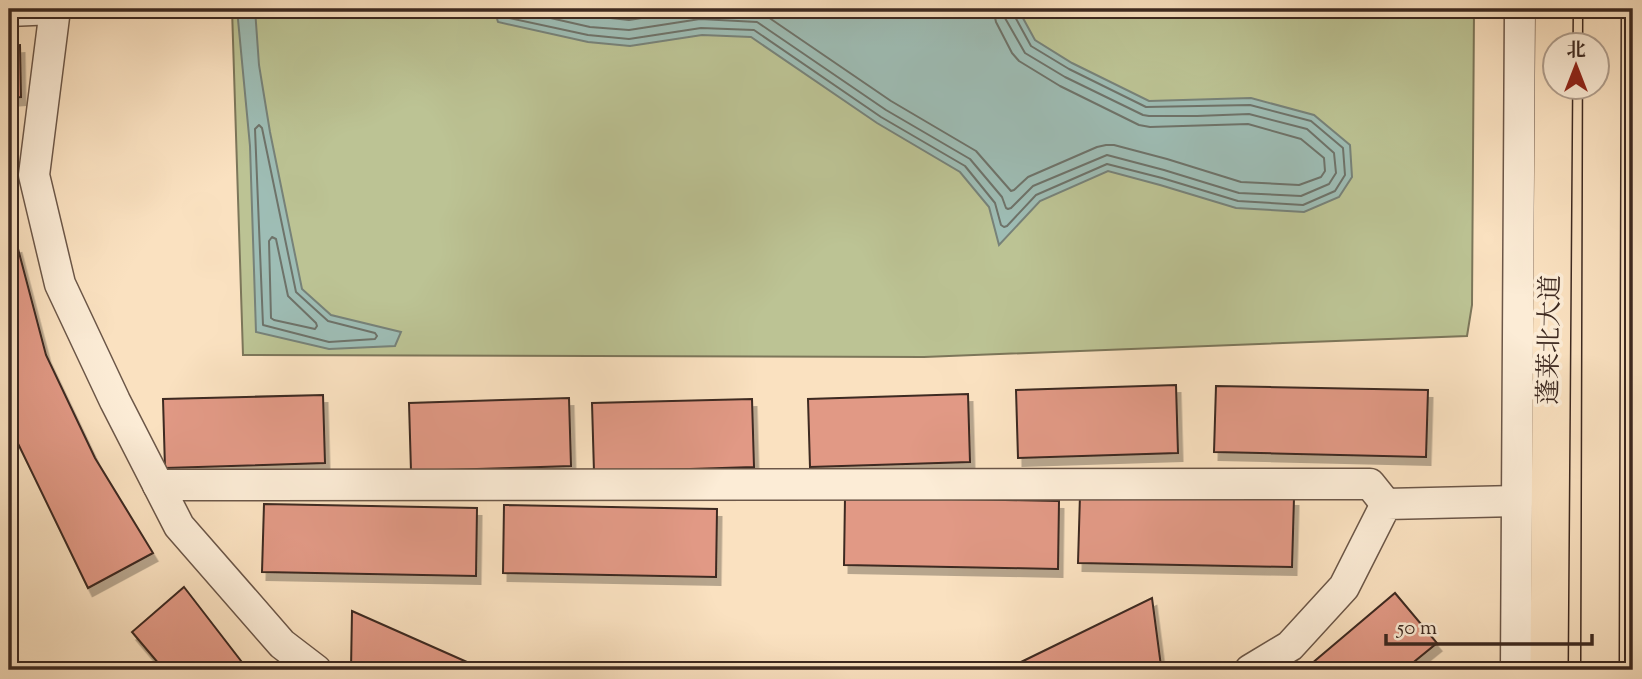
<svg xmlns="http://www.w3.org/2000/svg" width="1642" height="679" viewBox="0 0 1642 679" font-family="'Sorts Mill Goudy','Noto Serif SC',serif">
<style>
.green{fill:#bcc394;stroke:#7c765a;stroke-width:2}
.water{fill:#9ebdb5;stroke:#778279;stroke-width:2}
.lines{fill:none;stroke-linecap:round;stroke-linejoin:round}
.shore{stroke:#6e736a;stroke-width:2}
.building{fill:#e19985;stroke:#3d2920;stroke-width:2;filter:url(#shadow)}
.minor-casing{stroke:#6c5748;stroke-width:33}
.major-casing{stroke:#3d2920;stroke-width:40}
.minor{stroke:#fcecd6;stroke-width:30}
.major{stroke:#fae1c0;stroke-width:37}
.labels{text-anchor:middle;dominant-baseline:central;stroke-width:7;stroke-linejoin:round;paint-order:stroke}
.street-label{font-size:26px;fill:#3d2920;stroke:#fcecd6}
</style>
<defs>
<filter id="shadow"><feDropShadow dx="4.5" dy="8" stdDeviation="0" flood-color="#0004"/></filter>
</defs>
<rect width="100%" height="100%" fill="#fae1c0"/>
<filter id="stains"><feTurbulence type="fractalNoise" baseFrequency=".00286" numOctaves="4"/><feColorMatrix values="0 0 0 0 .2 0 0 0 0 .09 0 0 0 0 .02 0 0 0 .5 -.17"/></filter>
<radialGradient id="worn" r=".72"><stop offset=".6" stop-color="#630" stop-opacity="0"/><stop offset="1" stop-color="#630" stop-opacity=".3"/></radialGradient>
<path class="green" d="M232,9H1474L1472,305L1467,336L924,357L243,355Z"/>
<g class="water">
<path d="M237,9H255L259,65L270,132L302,289L331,315L401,332L395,346L329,349L256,332L250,146Z"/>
<path d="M494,9H1018L1035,40L1072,63L1149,101L1251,98L1314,115L1350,145L1352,177L1339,197L1304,212L1236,208L1160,185L1108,171L1040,201L999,245L989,207L960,172L877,123L751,37L702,35L630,46L588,42L498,22Z"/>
</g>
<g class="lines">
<g class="shore">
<path d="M501,9L505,17L588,35L629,39L701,28L754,30L881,117L965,166L995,203L1001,225L1004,227L1007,226L1036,195L1107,164L1162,178L1238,201L1303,205L1335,191L1345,175L1343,148L1311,121L1250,105L1146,107L1069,69L1031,46L1014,15L1013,9"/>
<path d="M511,9L590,27L629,30L700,19L757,22L886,110L970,159L1002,197L1006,208L1008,209L1011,208L1033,186L1107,155L1164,170L1239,193L1301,196L1329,184L1336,173L1334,153L1307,129L1249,114L1197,116H1149L1143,115L1065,77L1025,53L1005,18L1004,9"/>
<path d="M559,9L592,16L629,20L699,9"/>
<path d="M707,9L753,11L765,15L891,101L976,151L1011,191L1014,190L1028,177L1097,147L1106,145H1114L1167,159L1241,182L1299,185L1321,177L1325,171L1324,158L1301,139L1248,124L1150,127L1139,125L1060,86L1019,61L1012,53L996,22L993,9"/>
<path d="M259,125L262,128L296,292L328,321L375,333L377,336L375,339L329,342L263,325L255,129Z"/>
<path d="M272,237L276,239L288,296L316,323L317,326L315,329L274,320L271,318L269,241Z"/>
</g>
</g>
<g class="building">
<path d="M20,45L21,97L9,98V46Z"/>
<path d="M17,245L46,355L95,458L153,553L88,588L9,425V247Z"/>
<path d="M1176,385L1178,453L1018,458L1016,390Z"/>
<path d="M1216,386L1428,390L1426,457L1214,452Z"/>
<path d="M968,394L970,462L810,467L808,399Z"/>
<path d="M323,395L325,463L165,468L163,399Z"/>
<path d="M569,398L571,466L411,471L409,403Z"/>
<path d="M752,399L754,467L594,472L592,403Z"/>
<path d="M1080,495L1294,498L1292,567L1078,563Z"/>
<path d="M845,497L1059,501L1058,569L844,565Z"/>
<path d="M264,504L477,508L476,576L262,572Z"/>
<path d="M504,505L717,509L716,577L503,573Z"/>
<path d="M184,587L248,670H164L132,632Z"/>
<path d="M1395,593L1437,643L1404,670H1304Z"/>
<path d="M1152,598L1161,666L1151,670H1012V667L1019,663Z"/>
<path d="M352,611L485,670H351Z"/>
</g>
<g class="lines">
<g class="minor-casing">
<g id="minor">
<path d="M55,9L34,175L60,284L115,401L179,526L282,644L316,670"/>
<path d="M9,11L55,9"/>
<path d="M158,485L1370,484L1386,504"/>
<path d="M1250,670L1290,646L1344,587L1386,504L1517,501"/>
<path d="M1516,670L1520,9"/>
</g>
</g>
<g class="major-casing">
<g id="major">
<path d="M1549,670L1554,9"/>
<path d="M1600,670L1602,9"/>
</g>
</g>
<use href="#minor" class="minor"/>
<use href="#major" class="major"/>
</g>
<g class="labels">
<g class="street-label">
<text transform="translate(1551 340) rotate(-89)">蓬莱北大道</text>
</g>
</g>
<rect width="1642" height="679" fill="none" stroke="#fae1c0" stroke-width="35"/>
<rect x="10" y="10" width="1621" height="658" fill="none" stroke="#3d2920" stroke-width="3.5"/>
<rect x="18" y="18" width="1607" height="644" fill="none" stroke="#3d2920" stroke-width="2"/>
<g transform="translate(1576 66)"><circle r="33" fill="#fcecd6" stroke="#b09e8d" stroke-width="2"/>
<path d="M0-5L12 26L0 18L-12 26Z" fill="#8f2418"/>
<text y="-10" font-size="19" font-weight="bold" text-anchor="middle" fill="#3d2920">北</text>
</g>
<path d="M1386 634v10h206v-10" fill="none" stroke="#3d2920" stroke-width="3.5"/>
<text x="1397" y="634" font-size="21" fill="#3d2920" stroke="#fcecd6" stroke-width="5" paint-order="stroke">50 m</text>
<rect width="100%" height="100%" filter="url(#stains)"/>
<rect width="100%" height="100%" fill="url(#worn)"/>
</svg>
